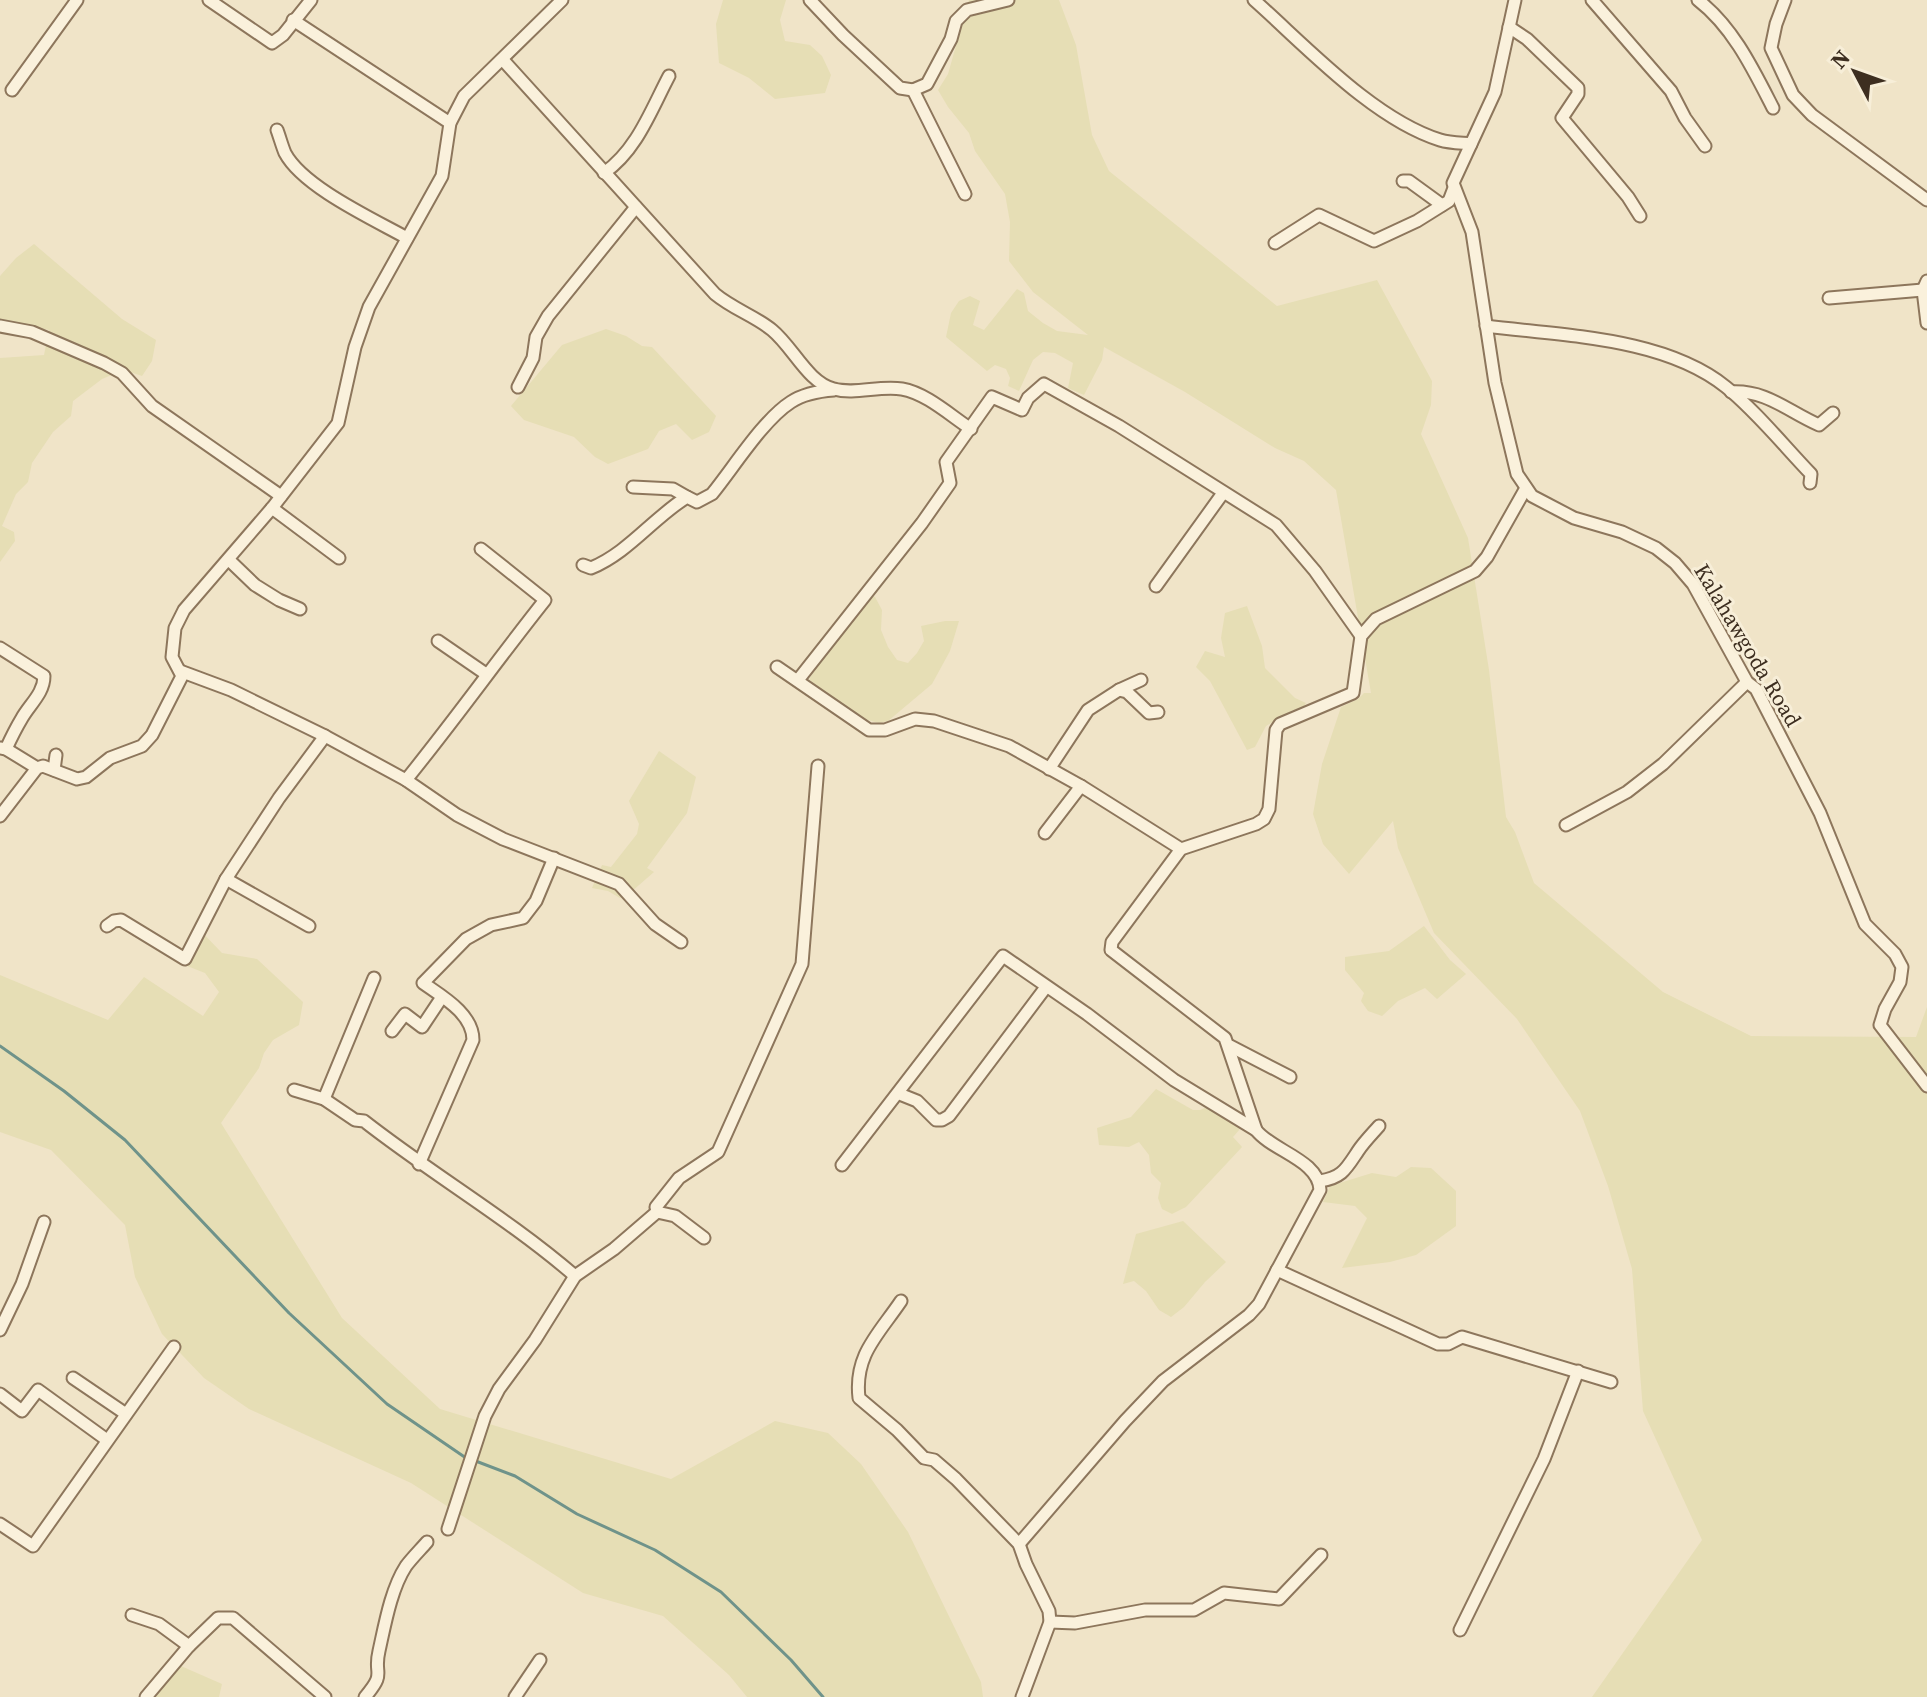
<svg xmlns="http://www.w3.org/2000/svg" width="1927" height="1697" viewBox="0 0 1927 1697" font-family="'Source Serif 4',serif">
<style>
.farmland{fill:#e6deb5}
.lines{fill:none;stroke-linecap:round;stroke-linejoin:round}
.stream{stroke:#6f938a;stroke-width:3}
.minor-casing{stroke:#8d765c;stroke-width:15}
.minor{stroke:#faf1dc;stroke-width:11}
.labels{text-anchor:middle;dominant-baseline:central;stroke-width:6;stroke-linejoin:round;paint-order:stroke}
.street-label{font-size:22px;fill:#3d2e20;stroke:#f7eed8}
</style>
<rect width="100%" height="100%" fill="#f0e4c8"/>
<g class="farmland">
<path d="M723,0H786L780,20L785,41L810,45L822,56L831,75L825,93L775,99L749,78L719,63L716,24Z"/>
<path d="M969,0H1059L1076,45L1092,135L1109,171L1277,306L1377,280L1432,381L1431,405L1421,434L1468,538L1489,670L1506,817L1515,832L1534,883L1663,992L1751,1036L1916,1037L1927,1007V1697H1592L1702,1540L1643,1411L1632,1269L1608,1186L1580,1111L1517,1019L1434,933L1398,848L1393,821L1349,874L1323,844L1313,814L1322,764L1341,707L1358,699L1364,693H1371L1336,490L1304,461L1275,448L1185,392L1104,347L1102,360L1084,395L1068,388L1073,363L1055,353L1043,352L1033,360L1019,391L1008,386L1010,378L1006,369L995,365L987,371L946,337L951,313L959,301L970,296L980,301L973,325L984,330L1017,289L1024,293L1028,311L1043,323L1057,331L1088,335L1033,292L1009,261L1010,222L1005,194L975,151L969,133L948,107L938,90L948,74Z"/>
<path d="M34,244L122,319L156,340L152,361L142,376L124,370L102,379L73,401L71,416L53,432L32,463L28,482L16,494L2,526L14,532L15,541L0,562V358L44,355L49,330L0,321V276L16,258Z"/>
<path d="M606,329L626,336L642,346L652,347L716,416L709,432L692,440L676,424L659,431L648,449L608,464L595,457L574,437L524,420L511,406L562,345Z"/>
<path d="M871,595L875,597L882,610L881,630L888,647L897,660L908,663L917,653L924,641L921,626L945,621H959L950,651L932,684L888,721L879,723L864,719L822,693L809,679L838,635Z"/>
<path d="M1247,606L1262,646L1265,668L1295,698L1306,703L1301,711L1293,710L1266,726L1255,747L1247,750L1210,681L1196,667L1205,651L1225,657L1221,638L1225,613Z"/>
<path d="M659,751L696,777L687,813L647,868L654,872L631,892L620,898L608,891L592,888L602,865L611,867L637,834L639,824L629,801Z"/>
<path d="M196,926L222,953L257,959L303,1002L299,1025L273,1040L264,1053L259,1068L221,1123L342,1318L440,1409L671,1479L775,1421L828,1433L861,1464L908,1532L981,1682L983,1697H747L729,1675L663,1616L583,1593L411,1483L249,1409L204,1378L162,1334L135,1277L125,1225L51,1150L0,1132V975L108,1020L144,977L203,1016L219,992L205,973L182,964L184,949Z"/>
<path d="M1424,926L1450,960L1466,974L1437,999L1425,988L1398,1001L1382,1016L1368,1011L1361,1001L1364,993L1345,970V957L1389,951Z"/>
<path d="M1156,1089L1193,1110H1200L1221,1101L1247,1121L1233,1137L1242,1147L1186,1207L1172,1214L1162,1209L1158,1198L1161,1183L1151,1173L1149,1155L1139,1142L1129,1147L1099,1145L1097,1128L1131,1117Z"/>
<path d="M1411,1167L1431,1168L1456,1191V1226L1416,1255L1390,1262L1342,1268L1367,1218L1355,1206L1323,1202L1330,1186L1372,1173L1396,1177Z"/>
<path d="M1183,1221L1226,1262L1205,1282L1184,1307L1171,1317L1159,1310L1146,1291L1134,1281L1123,1284L1136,1234Z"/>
<path d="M181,1666L222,1684L219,1697H150L165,1679Z"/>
</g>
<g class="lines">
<g class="stream">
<path d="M0,1046L64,1091L125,1140L289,1313L387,1404L466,1458"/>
<path d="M473,1460L515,1476L577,1514L655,1550L721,1592L791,1660L823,1697"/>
</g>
<g class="minor-casing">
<g id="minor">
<path d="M209,0L272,43L283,35L311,0"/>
<path d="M810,0L843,35L900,88L913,90L927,84L951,39L956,21L967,10L1008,0"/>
<path d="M1254,0C1306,46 1373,119 1440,140C1450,143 1461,143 1471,144"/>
<path d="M1515,0L1495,92L1453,183L1472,232L1495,383L1517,474L1532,496L1574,518L1622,532L1656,548L1675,563L1693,584L1747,682L1756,689L1820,813L1865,924L1895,954L1902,967L1900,982L1885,1009L1880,1025L1927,1086"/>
<path d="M1592,0L1671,91L1685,118L1705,146"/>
<path d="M1698,0C1733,27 1753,69 1773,108"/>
<path d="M1785,0L1776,24L1771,48L1793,95L1812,115L1927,200"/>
<path d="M293,20L450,123"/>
<path d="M1509,27L1527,39L1578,88V94L1562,118L1628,197L1640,216"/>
<path d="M503,60L715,294C733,309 755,316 772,330C793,347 808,383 834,389C855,395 880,385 902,389C926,393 951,416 971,429"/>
<path d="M12,90L77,0"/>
<path d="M913,90L965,194"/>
<path d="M277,130C280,138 282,146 285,153C303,187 373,219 407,238"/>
<path d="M604,173C637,150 651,110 669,76"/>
<path d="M1403,181H1409L1442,205"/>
<path d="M1275,243L1319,215L1374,241L1417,221L1449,201L1454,188"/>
<path d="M1927,281L1923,290L1927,323"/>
<path d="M1829,298L1923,290"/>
<path d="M0,326L32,332L104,363L122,373L152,406L281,496"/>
<path d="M1486,326C1563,336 1664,337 1726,387C1755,410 1785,447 1811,474L1810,483"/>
<path d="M518,387L533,358L536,337L548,316L636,207"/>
<path d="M1731,392C1767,390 1787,411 1819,425L1833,413"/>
<path d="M633,487L673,489L687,497"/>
<path d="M272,508L339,558"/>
<path d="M229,560L255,585L279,600L300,609"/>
<path d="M583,565L591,568C628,553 653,518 687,497L697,502L712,494C734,467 763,420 791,402C803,394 820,391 834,390"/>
<path d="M1156,586L1223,493"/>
<path d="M438,641L486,674"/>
<path d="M0,648L44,676C44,693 30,704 22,718C16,728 11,738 6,749"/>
<path d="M777,667L869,730H885L915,719L934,721L1009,746L1081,786L1181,849"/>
<path d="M180,671L231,690L325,736L406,780L457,815L503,839L619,884L655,924L681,942"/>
<path d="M798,680L922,523L950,483L946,462L992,397L1022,410L1028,398L1044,384L1119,426L1276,525L1315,571L1361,636"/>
<path d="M1119,690L1127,692L1149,713L1158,712"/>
<path d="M0,748L6,749L37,768"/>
<path d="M1049,769L1088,710L1119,690L1141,680"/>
<path d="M54,770L56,755"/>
<path d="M406,780C454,721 498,659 545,600L481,549"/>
<path d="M0,816L37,768L43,766L77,779L86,777L110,758L142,746L152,735L182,676L172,657L175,628L184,610L272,508L338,423L355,347L369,307L442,176L450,123L464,96L562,0"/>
<path d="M1566,825L1627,792L1663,764L1747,682"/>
<path d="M1045,833L1081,786"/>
<path d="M226,879L309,926"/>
<path d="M107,926L114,921L121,920L185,959L226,879L279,798L325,736"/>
<path d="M392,1031L405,1014L422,1027L442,997"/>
<path d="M1230,1046L1290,1077"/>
<path d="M294,1090L324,1099L355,1120L364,1121C433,1175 509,1219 575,1276"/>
<path d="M902,1095L917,1101L936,1120H942L949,1116L1046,987"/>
<path d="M324,1099L374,978"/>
<path d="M419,1164L473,1040C473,1014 443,997 423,983L466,939L491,925L523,918L536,901L554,858"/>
<path d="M842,1165L1003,956L1087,1014L1174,1080L1256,1130"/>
<path d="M1320,1181C1342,1178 1346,1169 1358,1151C1364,1142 1372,1134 1379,1126"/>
<path d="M657,1212L656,1207L679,1178L718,1152L802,964L818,766"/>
<path d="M1277,1270L1438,1344H1448L1462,1337L1611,1382"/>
<path d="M901,1301C878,1335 854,1355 859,1398L897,1430L924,1458L934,1460L956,1479L1019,1544L1026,1564L1049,1611L1050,1622L1022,1697"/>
<path d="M0,1330L22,1284L44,1222"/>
<path d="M73,1378L126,1414"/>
<path d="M0,1394L22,1411L38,1390L107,1440"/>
<path d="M0,1524L33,1546L174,1347"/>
<path d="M448,1529L485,1416L499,1389L535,1340L575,1276L614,1249L657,1212L675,1216L704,1238"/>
<path d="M1019,1544L1125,1421L1163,1381L1249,1315L1259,1304L1320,1190C1319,1160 1272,1151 1256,1130L1225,1038L1111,950L1112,942L1181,849L1256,824L1264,819L1269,809L1276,730L1280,724L1353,693L1361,636L1376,619L1475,571L1487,557L1526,488"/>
<path d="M132,1615L159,1624L189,1646"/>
<path d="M1050,1622L1075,1623L1145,1610H1194L1224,1593L1279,1599L1321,1555"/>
<path d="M1460,1630L1544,1459L1578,1371"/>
<path d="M146,1697L189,1646L218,1618H233L325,1697"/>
<path d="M365,1697C387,1671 373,1676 379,1651C385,1624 391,1589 406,1566C412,1558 420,1550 427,1542"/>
<path d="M515,1697L540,1660"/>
</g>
</g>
<use href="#minor" class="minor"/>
</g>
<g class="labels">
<g class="street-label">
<text transform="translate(1748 645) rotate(59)">Kalahawgoda Road</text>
</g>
</g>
<g transform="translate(1855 72) rotate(311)" stroke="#f7eed8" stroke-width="6" paint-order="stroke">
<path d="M0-6L14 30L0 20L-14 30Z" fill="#3d2e20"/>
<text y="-12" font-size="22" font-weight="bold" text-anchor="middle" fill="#3d2e20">N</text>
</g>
</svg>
